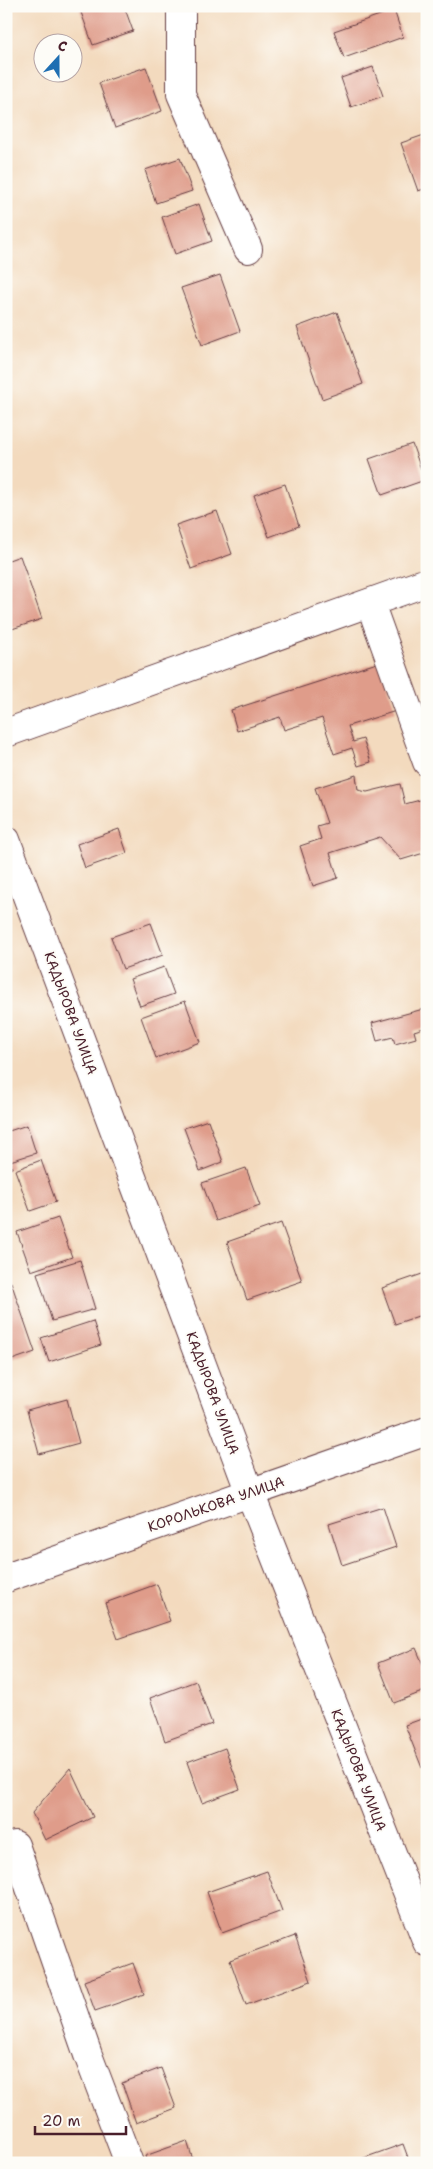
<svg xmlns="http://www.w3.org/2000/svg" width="433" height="2169" viewBox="0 0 433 2169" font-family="'Shantell Sans',sans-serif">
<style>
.building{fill:#df9c8a}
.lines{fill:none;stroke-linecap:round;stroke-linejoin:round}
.minor-casing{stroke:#633b41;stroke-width:30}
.minor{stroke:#fff;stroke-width:28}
.labels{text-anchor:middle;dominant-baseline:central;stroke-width:4;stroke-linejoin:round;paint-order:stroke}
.street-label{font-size:14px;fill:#4a1f2b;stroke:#fdfcf7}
</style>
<rect width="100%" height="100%" fill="#fdfcf7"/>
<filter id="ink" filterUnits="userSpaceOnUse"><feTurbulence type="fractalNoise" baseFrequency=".02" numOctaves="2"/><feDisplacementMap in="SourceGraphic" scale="10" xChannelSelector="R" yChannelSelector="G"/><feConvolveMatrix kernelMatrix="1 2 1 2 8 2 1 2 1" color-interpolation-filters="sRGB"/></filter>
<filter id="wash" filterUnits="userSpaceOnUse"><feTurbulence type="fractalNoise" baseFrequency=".0096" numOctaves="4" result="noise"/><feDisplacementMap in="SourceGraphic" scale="20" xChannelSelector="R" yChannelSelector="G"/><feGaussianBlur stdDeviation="1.12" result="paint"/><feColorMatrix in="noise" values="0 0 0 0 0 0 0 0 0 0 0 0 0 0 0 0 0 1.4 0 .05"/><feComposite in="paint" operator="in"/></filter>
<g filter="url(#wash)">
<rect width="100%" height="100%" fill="#f3dabe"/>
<g id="blocks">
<g class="building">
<path d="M124,6L133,31L93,45L79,7Z"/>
<path d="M394,10L403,37L344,58L334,31Z"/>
<path d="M146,67L162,111L115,128L99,83Z"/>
<path d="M373,67L383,96L351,107L341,78Z"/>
<path d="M427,134V188L418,191L401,143Z"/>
<path d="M180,158L192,191L156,203L145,170Z"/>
<path d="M199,204L212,241L175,254L162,217Z"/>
<path d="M220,275L240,331L202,345L181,288Z"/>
<path d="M337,312L363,384L322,399L297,327Z"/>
<path d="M412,444L425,480L382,495L369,459Z"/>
<path d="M285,484L299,526L269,537L254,495Z"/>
<path d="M217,511L232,554L191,569L176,525Z"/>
<path d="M20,556L42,619L6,631V561Z"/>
<path d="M380,662L396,711L348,726L353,742L363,739L371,762L358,766L352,748L334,754L322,718L284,730L280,717L237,731L231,710Z"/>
<path d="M356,775L358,790L367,792L400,784L405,804L424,799L427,810V843H424L427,852L401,860L380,837L330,853L338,878L313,886L300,846L321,839L317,826L327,823L315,788Z"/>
<path d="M119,829L127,853L85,868L77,844Z"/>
<path d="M151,923L163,955L123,969L111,937Z"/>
<path d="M164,967L174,994L140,1006L130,979Z"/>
<path d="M185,1001L200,1042L156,1058L141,1017Z"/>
<path d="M427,1008V1027L414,1031L416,1038L395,1044L393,1037L377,1041L372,1023Z"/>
<path d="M208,1120L223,1162L200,1171L184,1128Z"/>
<path d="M27,1125L36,1153L10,1161L12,1168L6,1170V1132Z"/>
<path d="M41,1160L56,1202L30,1211L15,1170Z"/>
<path d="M246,1168L260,1206L216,1221L202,1183Z"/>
<path d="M58,1218L72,1257L31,1271L17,1232Z"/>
<path d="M281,1223L302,1281L247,1300L227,1242Z"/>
<path d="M80,1260L95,1309L52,1321L37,1273Z"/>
<path d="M425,1273L427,1279V1313L395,1324L382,1288Z"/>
<path d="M11,1282L35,1352L6,1362V1283Z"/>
<path d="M93,1321L101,1345L49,1362L41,1338Z"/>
<path d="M67,1399L79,1443L39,1454L27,1410Z"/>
<path d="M383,1507L396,1547L342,1565L329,1524Z"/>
<path d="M157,1584L170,1621L118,1639L105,1603Z"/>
<path d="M416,1648L427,1674V1690L394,1703L378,1663Z"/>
<path d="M196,1681L212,1724L165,1741L150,1698Z"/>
<path d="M427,1717V1766L422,1768L405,1725Z"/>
<path d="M225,1748L240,1789L202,1803L187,1762Z"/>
<path d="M70,1768L93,1817L45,1840L32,1813Z"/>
<path d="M267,1871L282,1911L222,1933L207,1892Z"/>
<path d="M295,1936L311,1981L246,2005L230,1960Z"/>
<path d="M133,1963L144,1994L95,2011L84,1981Z"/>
<path d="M161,2068L176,2108L136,2123L122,2083Z"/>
<path d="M187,2141L194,2163H147L145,2156Z"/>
<path d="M403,2144L410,2163H362L361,2159Z"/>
</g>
</g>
</g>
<g filter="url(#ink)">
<use href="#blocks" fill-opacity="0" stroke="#633b41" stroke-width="1"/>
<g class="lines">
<g class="minor-casing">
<g id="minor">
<path d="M181,6V94L248,249"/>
<path d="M370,603L427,762"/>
<path d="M6,733L427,582"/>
<path d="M6,840L250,1493L427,1942"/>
<path d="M6,1578L427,1431"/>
<path d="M15,1845L88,2055L129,2163"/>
</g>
</g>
<use href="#minor" class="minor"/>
</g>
</g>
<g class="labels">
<g class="street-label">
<text transform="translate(71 1013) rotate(70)">КАДЫРОВА УЛИЦА</text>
<text transform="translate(213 1393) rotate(70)">КАДЫРОВА УЛИЦА</text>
<text transform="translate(216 1504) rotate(-19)">КОРОЛЬКОВА УЛИЦА</text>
<text transform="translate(359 1770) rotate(69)">КАДЫРОВА УЛИЦА</text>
</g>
</g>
<rect width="433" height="2169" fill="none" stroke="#fdfcf7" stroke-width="25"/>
<g transform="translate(58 58) rotate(21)"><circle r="24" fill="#fdfcf7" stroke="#b5a4a5"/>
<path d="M0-4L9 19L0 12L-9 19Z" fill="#1f6fb2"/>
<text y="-8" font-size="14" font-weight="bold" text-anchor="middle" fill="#4a1f2b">С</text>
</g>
<path d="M35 2126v8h91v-8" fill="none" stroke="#4a1f2b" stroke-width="2.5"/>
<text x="42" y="2126" font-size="15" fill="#4a1f2b" stroke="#fdfcf7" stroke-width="4" paint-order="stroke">20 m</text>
</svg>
